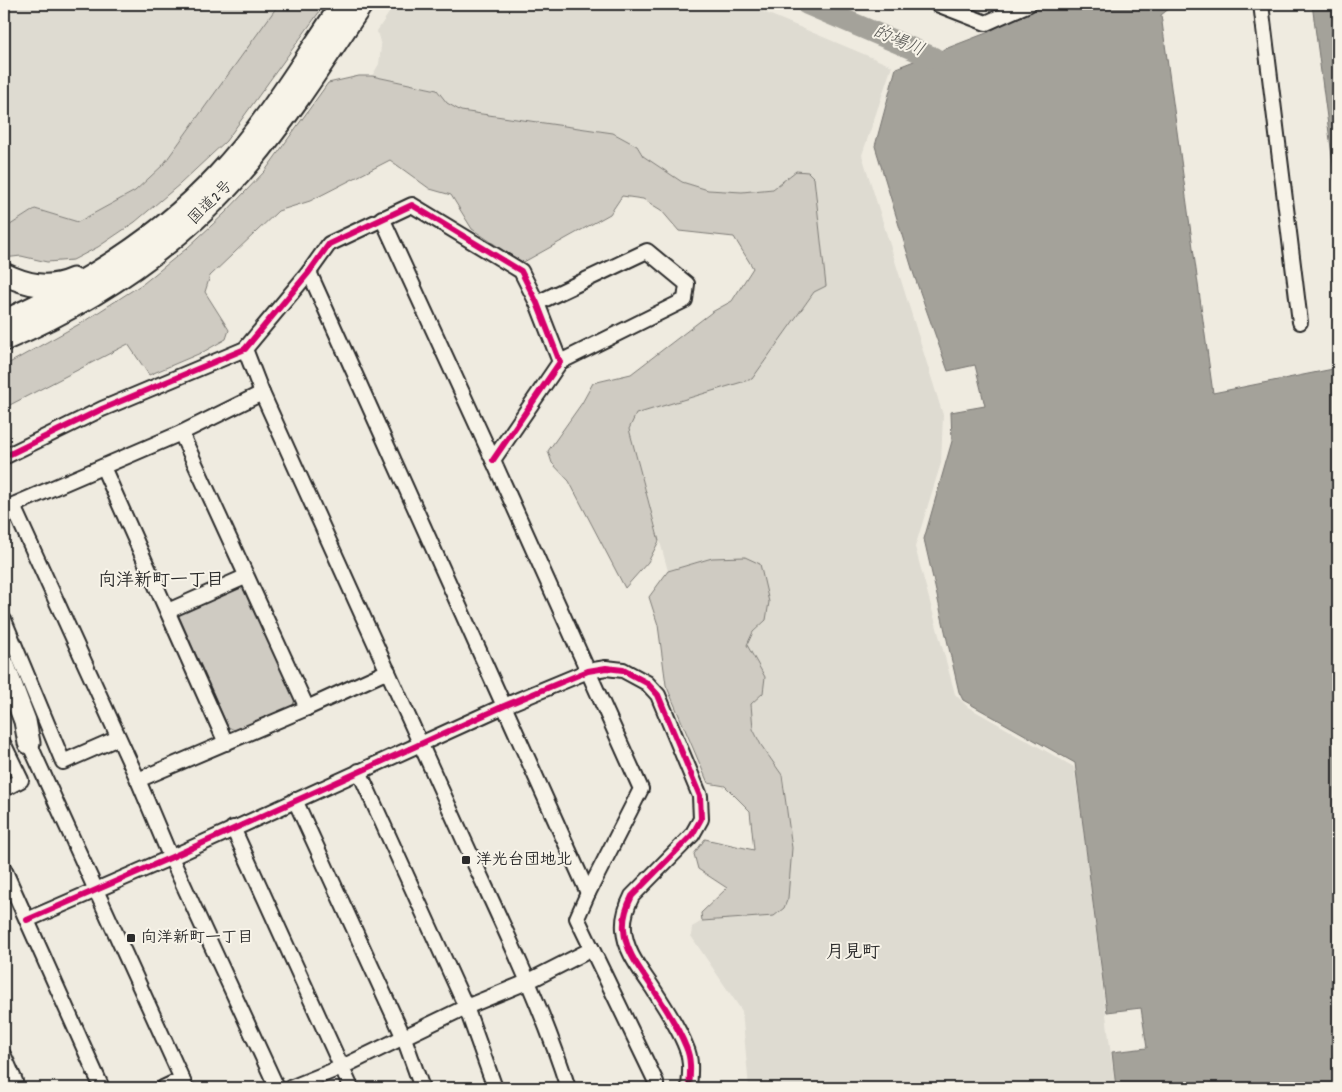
<svg xmlns="http://www.w3.org/2000/svg" width="1342" height="1092" viewBox="0 0 1342 1092" font-family="Dekko,'Klee One',sans-serif">
<style>
.built{fill:#dedbd1}
.green{fill:#cfcbc2;stroke:#7d7b76}
.water{fill:#a4a29a;stroke:#74726e}
.lines{fill:none;stroke-linecap:round;stroke-linejoin:round}
.river{stroke:#a4a29a;stroke-width:22}
.minor-casing{stroke:#2b2b2b;stroke-width:18}
.highway-casing{stroke:#2b2b2b;stroke-width:25}
.minor{stroke:#f7f3e8;stroke-width:14}
.highway{stroke:#f7f3e8;stroke-width:21}
.cycleway-casing{stroke:#f7f3e8;stroke-width:9}
.cycleway{stroke:#d6006c;stroke-width:6}
.poi-dot{fill:#2b2b2b;stroke:#f7f3e8;stroke-width:2}
.labels{text-anchor:middle;dominant-baseline:central;stroke-width:4;stroke-linejoin:round;paint-order:stroke}
.street-label{font-size:16px;fill:#2b2b2b;stroke:#f7f3e8}
.poi-label{font-size:16px;font-weight:bold;fill:#2b2b2b;stroke:#f7f3e8;text-anchor:start}
.water-label{font-size:18px;font-style:italic;fill:#555552;stroke:#f7f3e8}
.neighbourhood-label{font-size:18px;font-weight:bold;fill:#2b2b2b;stroke:#f7f3e8}
</style>
<rect width="100%" height="100%" fill="#efebe0"/>
<filter id="ink" filterUnits="userSpaceOnUse"><feTurbulence type="fractalNoise" baseFrequency=".02" numOctaves="2"/><feDisplacementMap in="SourceGraphic" scale="10" xChannelSelector="R" yChannelSelector="G"/><feConvolveMatrix kernelMatrix="1 2 1 2 8 2 1 2 1" color-interpolation-filters="sRGB"/></filter>
<g filter="url(#ink)">
<g class="built">
<path d="M4,4H279L163,165L135,191L78,222L35,209L4,229Z"/>
<path d="M395,4H745L892,66L862,155L943,415L941,463L915,547L955,694L968,707L1074,767L1085,842L1115,1088H749L742,1011L691,936L692,927L702,921L774,916L792,848L782,775L761,745L753,729L751,704L763,693L765,677L747,645L753,632L766,620L712,558L668,571L629,429L636,414L752,379L814,292L826,286L796,171L773,189L742,192L708,190L682,182L643,156L637,146L613,133L461,111L447,103L437,90L372,76L379,64L381,46L377,31Z"/>
</g>
<g class="green">
<path d="M279,4H325L226,141L180,184L135,222L98,247L73,260L47,262L21,256L4,258V229L35,209L78,222L135,191L163,165Z"/>
<path d="M359,76H372L437,90L447,103L461,111L613,133L637,146L643,156L682,182L708,190L742,192L773,189L796,171L808,172L814,178L826,286L814,292L752,379L636,414L629,429L659,541L648,562L625,588L569,481L552,463L548,451L582,403L593,383L631,374L712,312L732,301L753,268L734,237L679,231L661,210L643,199L622,196L610,214L522,263L472,229L451,195L430,189L390,160L310,201L278,211L210,276L205,292L229,330L226,339L203,352L149,375L128,344L4,408V366L83,322L144,283L186,249L224,214L265,171L328,83Z"/>
<path d="M745,557L760,564L769,602L766,620L753,632L747,645L765,677L763,693L751,704L753,729L761,745L782,775L792,848L788,898L784,908L774,916L702,921L701,913L727,888L698,869L694,854L705,839L754,850L750,811L725,786L708,783L666,685L658,625L649,597L668,571L712,558Z"/>
<path d="M240,583L246,586L296,696L293,705L237,731L228,727L179,616L181,610Z"/>
</g>
<g class="water">
<path d="M1036,4H1175L1161,15L1213,393L1338,368V1088H1116L1112,1052L1147,1048L1141,1008L1107,1012L1075,763L963,700L959,692L924,539L952,441L951,412L985,406L975,365L948,371L914,275L875,146L896,68L989,32Z"/>
<path d="M1312,4H1338V201Z"/>
</g>
<g class="lines">
<path class="river" d="M807,4L934,58"/>
<g class="minor-casing">
<g id="minor">
<path d="M937,4L986,23L1029,4"/>
<path d="M1261,4L1300,322"/>
<path d="M382,218L493,460L641,789L588,893L577,918L656,1082V1088"/>
<path d="M309,272L588,893"/>
<path d="M537,303L647,251L687,284L685,300L560,362"/>
<path d="M245,349L262,393C329,541 397,689 463,838C500,920 541,1002 568,1088"/>
<path d="M181,433L307,708"/>
<path d="M4,457L102,409L245,349L309,272L329,244L412,205L521,271L537,303L560,362L493,460"/>
<path d="M103,467L226,743"/>
<path d="M13,506L138,780L167,849L277,1088"/>
<path d="M4,509L181,433L262,393"/>
<path d="M168,611L245,577"/>
<path d="M4,620L63,762L118,738"/>
<path d="M29,743L186,1088"/>
<path d="M4,745L21,780L4,789"/>
<path d="M359,771L466,1007L495,1088"/>
<path d="M138,780L307,708L388,671"/>
<path d="M295,800L404,1038L422,1088"/>
<path d="M233,828L351,1088"/>
<path d="M4,869L102,1088"/>
<path d="M27,920L172,857L504,706L588,671L606,668L623,670L647,683L658,695L700,796L701,819L692,835L632,896C627,906 623,918 624,929C625,951 640,969 652,987C664,1006 678,1026 686,1047C692,1060 690,1074 689,1088"/>
<path d="M4,1056L15,1081L14,1088"/>
<path d="M163,1088L182,1079"/>
<path d="M290,1088L342,1067L466,1007L527,982L592,949"/>
</g>
</g>
<g class="highway-casing">
<g id="highway">
<path d="M4,274C27,285 48,290 73,279"/>
<path d="M4,321C82,286 159,239 218,175C266,124 303,62 342,4"/>
<path d="M4,340C98,300 184,241 250,162C292,112 326,57 362,4"/>
<path d="M4,666L25,721L29,743"/>
</g>
</g>
<use href="#minor" class="minor"/>
<use href="#highway" class="highway"/>
<g class="cycleway-casing">
<g id="cycleway">
<path d="M4,457L102,409L245,349L309,272L329,244L412,205L521,271L537,303L560,362L493,460"/>
<path d="M27,920L172,857L504,706L588,671L606,668L623,670L647,683L658,695L700,796L701,819L692,835L632,896C627,906 623,918 624,929C625,951 640,969 652,987C664,1006 678,1026 686,1047C692,1060 690,1074 689,1088"/>
</g>
</g>
<use href="#cycleway" class="cycleway"/>
</g>
</g>
<g class="poi-dot">
<rect x="461" y="855" width="10" height="10" rx="2.5"/>
<rect x="126" y="933" width="10" height="10" rx="2.5"/>
</g>
<g class="labels">
<g class="street-label">
<text transform="translate(211 203) rotate(-45)">国道2号</text>
</g>
<g class="poi-label">
<text x="476" y="860">洋光台団地北</text>
<text x="141" y="938">向洋新町一丁目</text>
</g>
<g class="water-label">
<text transform="translate(898 42) rotate(23)">的場川</text>
</g>
<g class="neighbourhood-label">
<text x="161" y="581">向洋新町一丁目</text>
<text x="853" y="953">月見町</text>
</g>
</g>
<rect width="1342" height="1092" fill="none" stroke="#f7f3e8" stroke-width="20"/>
<rect x="10" y="10" width="1322" height="1072" fill="none" stroke="#2b2b2b" stroke-width="2" filter="url(#ink)"/>
</svg>
